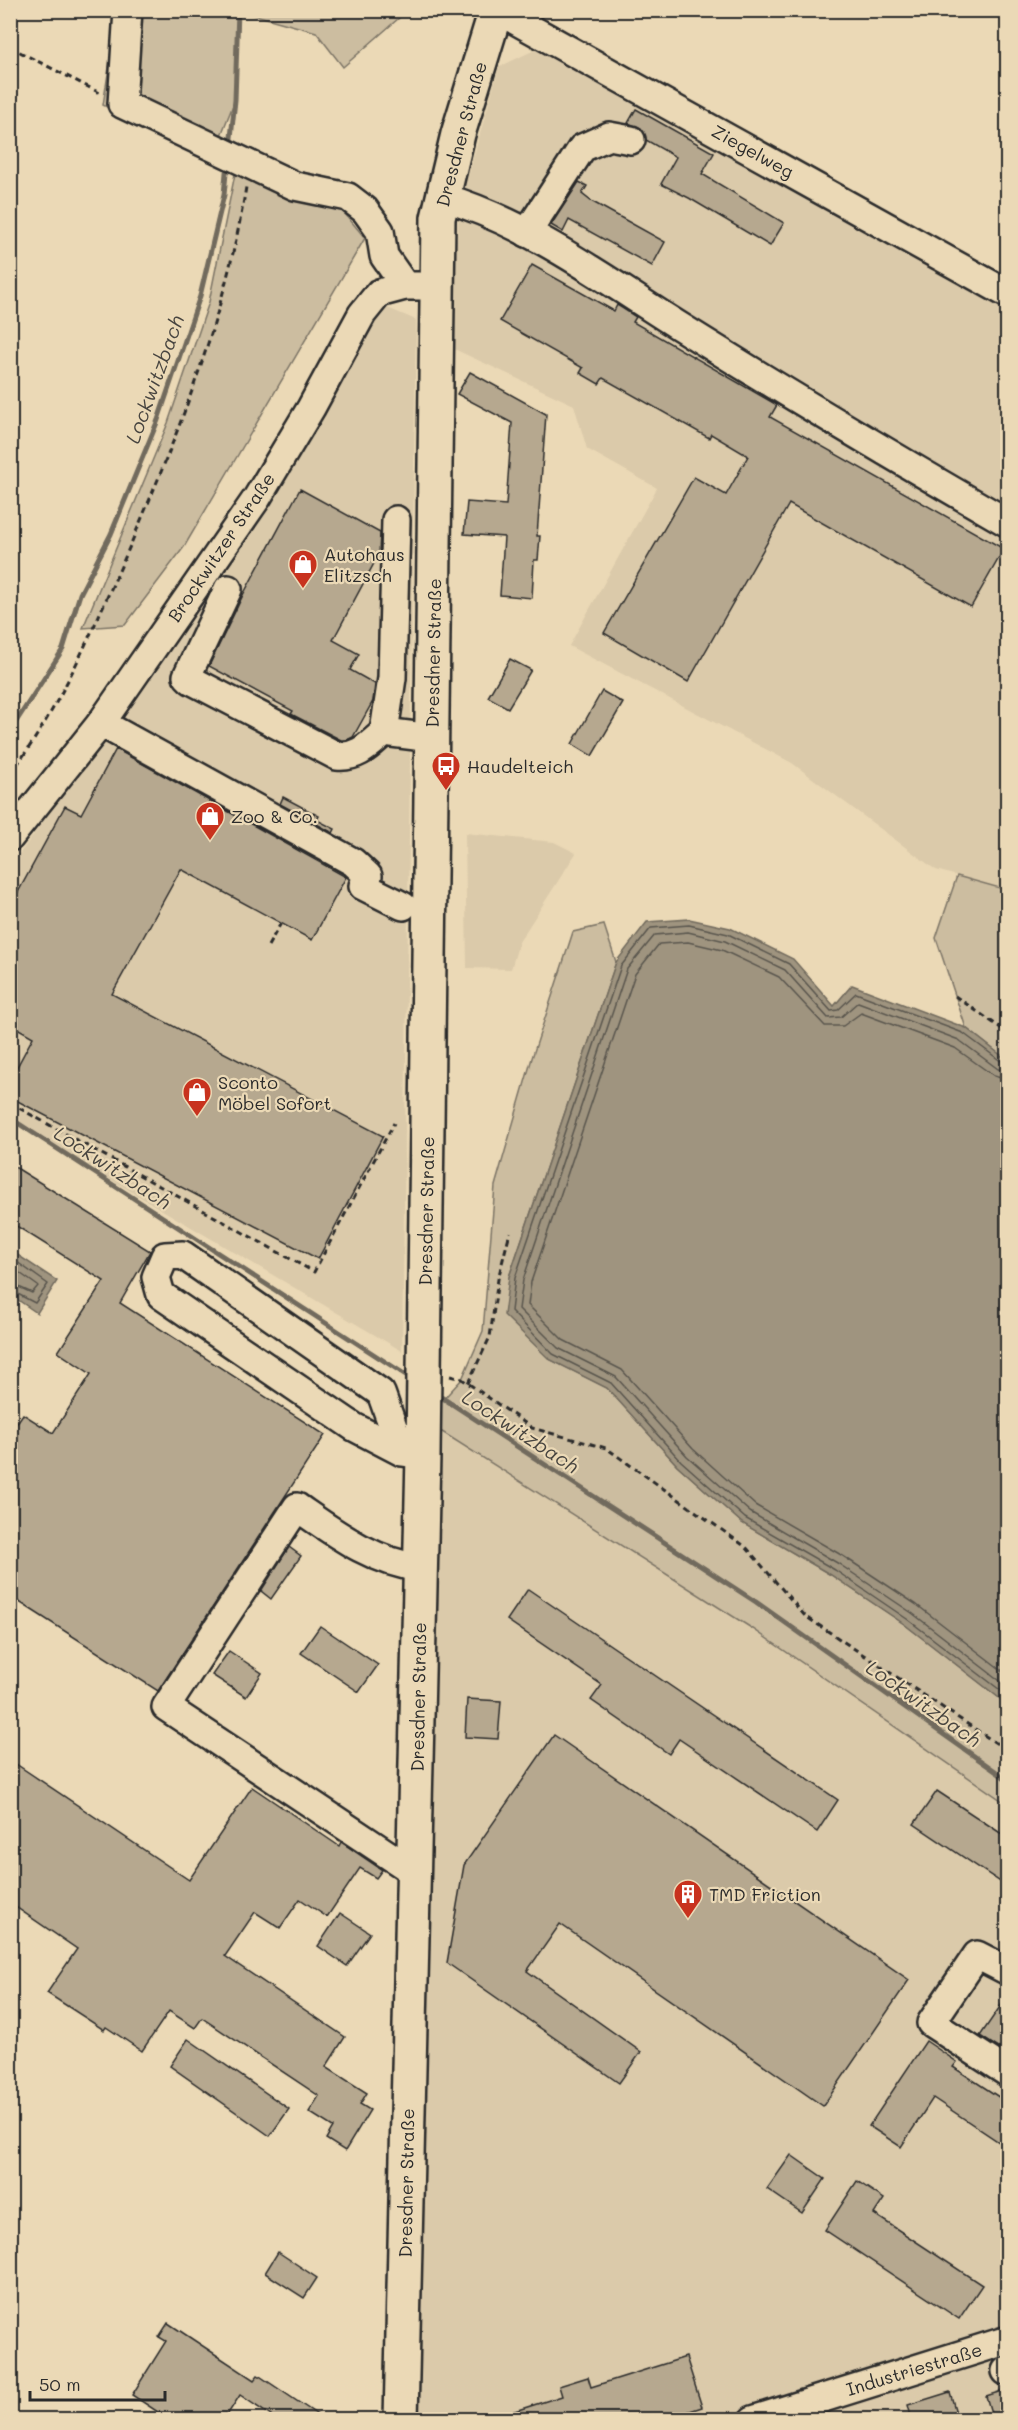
<svg xmlns="http://www.w3.org/2000/svg" width="1018" height="2430" viewBox="0 0 1018 2430" font-family="Mali,sans-serif">
<style>
.built{fill:#dbcaaa}
.green{fill:#ccbda0;stroke:#7c7466;stroke-width:1.5}
.water{fill:#9f947f;stroke:#716a5d;stroke-width:1.5}
.lines{fill:none;stroke-linecap:round;stroke-linejoin:round}
.shore{stroke:#59554d;stroke-width:1.5}
.stream{stroke:#716a5d;stroke-width:5}
.building{fill:#b6a88f;stroke:#2b2b2b;stroke-width:1.5}
.minor-casing{stroke:#2b2b2b;stroke-width:32}
.major-casing{stroke:#2b2b2b;stroke-width:38}
.path{stroke:#2b2b2b;stroke-width:3;stroke-dasharray:6 4.5;stroke-linecap:butt}
.minor{stroke:#ebd9b6;stroke-width:27}
.major{stroke:#ebd9b6;stroke-width:33}
.labels{text-anchor:middle;dominant-baseline:central;stroke-width:4.5;stroke-linejoin:round;paint-order:stroke}
.street-label{font-size:18px;fill:#2b2b2b;stroke:#ebd9b6}
.poi-label{font-size:18px;fill:#2b2b2b;stroke:#ebd9b6;text-anchor:start}
.water-label{font-size:20px;font-style:italic;fill:#484540;stroke:#ebd9b6}
</style>
<rect width="100%" height="100%" fill="#ebd9b6"/>
<filter id="ink" filterUnits="userSpaceOnUse"><feTurbulence type="fractalNoise" baseFrequency=".0167" numOctaves="2"/><feDisplacementMap in="SourceGraphic" scale="12" xChannelSelector="R" yChannelSelector="G"/><feConvolveMatrix kernelMatrix="1 2 1 2 8 2 1 2 1" color-interpolation-filters="sRGB"/></filter>
<g filter="url(#ink)">
<g class="built">
<path d="M543,46L728,150V155L1007,311V890L936,870L792,763L569,646L657,488L587,449L574,405L452,348L458,222L465,186L499,67Z"/>
<path d="M383,306L416,320L402,1351L11,1121V865L118,721L263,503Z"/>
<path d="M465,833L554,842L576,853L519,942L511,969L467,968Z"/>
<path d="M439,1430L753,1629L1007,1804L1008,2419L416,2420Z"/>
</g>
<g class="green">
<path d="M118,11H238L235,100L212,158L103,105Z"/>
<path d="M241,11H407L343,67L316,32Z"/>
<path d="M238,159L341,209L365,238L184,547L125,625L83,628L168,423L209,302Z"/>
<path d="M957,876L1007,890V1060L966,1028L936,938Z"/>
<path d="M604,925L616,962L509,1277L549,1359L607,1388L677,1465L742,1523L831,1575L904,1624L1007,1704V1804L753,1629L439,1430L438,1405L462,1379L483,1331L495,1186L532,1058L573,932Z"/>
</g>
<g class="water">
<path d="M689,919L730,928L793,959L834,1006L852,985L966,1028L1007,1060V1704L904,1624L831,1575L742,1523L677,1465L607,1388L549,1359L504,1315L509,1277L616,962L647,922Z"/>
<path d="M10,1250L57,1281L37,1313L11,1295Z"/>
</g>
<g class="lines">
<g class="shore">
<path d="M1008,1063L1002,1062L963,1033L856,993L838,1010L831,1011L789,964L728,934L689,925L651,928L621,966L515,1278L511,1311L553,1354L611,1383L681,1461L745,1518L835,1570L907,1619L1008,1696"/>
<path d="M1008,1071L998,1069L959,1040L858,1002L841,1017L828,1018L785,970L725,941L688,932L655,935L627,969L523,1280L519,1309L558,1348L616,1377L687,1456L750,1512L839,1564L912,1613L1008,1687"/>
<path d="M1008,1080L994,1076L955,1048L861,1013L843,1026H825L779,977L722,950L688,942L659,944L635,974L531,1282L528,1305L563,1340L622,1370L693,1449L755,1505L843,1556L917,1605L1008,1675"/>
<path d="M10,1257L48,1284L35,1303L10,1290"/>
<path d="M10,1266L38,1286L32,1293L10,1283"/>
</g>
<g class="stream">
<path d="M230,147L235,100L238,10"/>
<path d="M10,731L63,649L80,594L111,534L158,420L200,296L224,195L227,162"/>
<path d="M10,1118L412,1379"/>
<path d="M435,1393L756,1602L1008,1780"/>
</g>
</g>
<g class="building">
<path d="M636,109L714,153L702,174L784,223L770,246L689,198L661,184L676,157L646,140L641,128L628,123Z"/>
<path d="M579,182L587,186L582,194L591,201L665,242L652,266L569,220L563,232L551,225Z"/>
<path d="M532,265L614,311L617,305L622,308L636,317L633,322L777,405L770,417L1004,549L971,607L789,504L688,682L604,633L694,477L726,495L748,456L711,434L709,438L603,378L599,384L580,373L583,368L500,321Z"/>
<path d="M470,372L546,414L537,536H540L538,560H534L532,598L500,595L504,537L464,534L467,502L506,505L512,423L457,394Z"/>
<path d="M300,489L380,533L379,554L333,640L359,654L350,670L375,684L373,701L353,737L347,740H341L291,714L293,711L209,666L243,595Z"/>
<path d="M510,659L531,670L508,708L488,697Z"/>
<path d="M602,691L623,703L592,756L572,744Z"/>
<path d="M116,749L346,877L312,940L181,869L112,994L383,1136L318,1259L10,1097V1080L33,1037L10,1024V907L65,806L81,814Z"/>
<path d="M283,797L319,816L317,820L335,829L333,833L280,804Z"/>
<path d="M10,1164L150,1251L120,1303L325,1435L158,1691L10,1596V1433L23,1414L53,1433L91,1374L58,1352L104,1281L10,1222Z"/>
<path d="M289,1547L301,1556L271,1599L261,1591Z"/>
<path d="M528,1589L838,1800L817,1832L679,1739L669,1754L591,1700L602,1685L507,1620Z"/>
<path d="M320,1626L378,1665L359,1692L301,1653Z"/>
<path d="M229,1651L262,1673L246,1697L212,1675Z"/>
<path d="M467,1699L501,1701L498,1739L465,1737Z"/>
<path d="M554,1735L909,1980L823,2106L560,1924L527,1971L641,2052L619,2083L447,1963L464,1865Z"/>
<path d="M10,1760L189,1880L252,1787L339,1846L341,1842L382,1870L376,1878L360,1868L327,1917L300,1899L280,1928L255,1912L225,1956L345,2037L326,2067L367,2093L360,2104L370,2110L345,2151L326,2139L333,2127L309,2112L319,2096L202,2018L195,2028L169,2011L142,2051L106,2027L104,2030L47,1993L77,1949L10,1903Z"/>
<path d="M937,1791L1008,1838V1887L914,1824Z"/>
<path d="M340,1913L370,1933L347,1966L318,1946Z"/>
<path d="M1008,1995V2054L980,2036Z"/>
<path d="M188,2039L289,2109L270,2136L170,2066Z"/>
<path d="M926,2041L957,2062L953,2067L1008,2103V2148L933,2098L901,2147L869,2126Z"/>
<path d="M791,2155L825,2179L802,2213L767,2189Z"/>
<path d="M857,2181L884,2199L874,2214L982,2285L959,2319L825,2230Z"/>
<path d="M278,2252L317,2278L304,2298L265,2273Z"/>
<path d="M168,2323L254,2380L258,2375L325,2420H277L240,2395L224,2420H170L132,2395L166,2341L159,2337Z"/>
<path d="M686,2357L702,2407L663,2420H500L499,2416L562,2396L559,2386L588,2377L591,2387Z"/>
<path d="M1008,2389V2420H993L986,2396Z"/>
<path d="M950,2392L958,2420H912L908,2405Z"/>
</g>
<g class="lines">
<g class="minor-casing">
<g id="minor">
<path d="M128,10L122,104L295,186L348,197L365,210L380,231L384,256L405,286"/>
<path d="M497,10L1008,294"/>
<path d="M442,197C530,223 607,281 684,329C791,396 899,460 1008,523"/>
<path d="M527,233L582,148L609,136L631,140"/>
<path d="M228,589L187,676L191,680L337,756C358,758 369,745 384,732L432,738"/>
<path d="M101,723L353,862L368,876L363,886L403,906"/>
<path d="M384,732L392,678L396,520"/>
<path d="M10,837L101,723L257,498L311,408L362,314L379,293L405,286H437"/>
<path d="M402,1452L381,1393L183,1255L165,1256L156,1277L161,1295L354,1427L402,1452L423,1455"/>
<path d="M414,1872L166,1707L297,1507C336,1534 373,1562 421,1568"/>
<path d="M1008,1971L977,1955L931,2023L1008,2073"/>
<path d="M1006,2371L1008,2370"/>
<path d="M753,2420L1008,2340"/>
</g>
</g>
<g class="major-casing">
<path id="major" d="M401,2420L423,1455L438,218L458,134L496,10"/>
</g>
<g class="path">
<path d="M10,47L102,94"/>
<path d="M10,774C59,710 90,635 123,562C176,440 225,318 246,187"/>
<path d="M268,946L281,923"/>
<path d="M955,996L1008,1033"/>
<path d="M10,1103L314,1272L394,1123"/>
<path d="M450,1376L462,1379L532,1428L606,1448L746,1547L805,1616L1008,1751"/>
<path d="M468,1383L490,1337L498,1279L510,1232"/>
</g>
<use href="#minor" class="minor"/>
<use href="#major" class="major"/>
</g>
</g>
<defs>
<g id="shop-pin" transform="scale(1.5)"><path d="M0 17L-7.5 6A9.5 9.5 0 1 1 7.5 6Z" fill="#c8321e" stroke="#ebd9b6"/><path d="M-5-2.5h2.3a2.7 3.5 0 0 1 5.4 0H5L5.5 6h-11ZM-1.5-2.5h3a1.5 2.3 0 0 0-3 0Z" fill="#fff"/></g>
<g id="bus-pin" transform="scale(1.5)"><path d="M0 17L-7.5 6A9.5 9.5 0 1 1 7.5 6Z" fill="#c8321e" stroke="#ebd9b6"/><path d="M-5-6H5V4H4V6H2V4H-2V6H-4V4H-5ZM-3.5-4V0h7V-4ZM-3.5 1.2v1.5H-2V1.2ZM2 1.2v1.5H3.5V1.2Z" fill="#fff"/></g>
<g id="building-pin" transform="scale(1.5)"><path d="M0 17L-7.5 6A9.5 9.5 0 1 1 7.5 6Z" fill="#c8321e" stroke="#ebd9b6"/><path d="M-4-6H4V6H1V3H-1V6H-4ZM-2.5-4.3h1.7v1.8h-1.7ZM.8-4.3h1.7v1.8H.8ZM-2.5-1h1.7V.8h-1.7ZM.8-1h1.7V.8H.8Z" fill="#fff"/></g>
</defs>
<g fill-rule="evenodd">
<use href="#shop-pin" x="303" y="564"/>
<use href="#bus-pin" x="446" y="766"/>
<use href="#shop-pin" x="210" y="816"/>
<use href="#shop-pin" x="197" y="1092"/>
<use href="#building-pin" x="688" y="1894"/>
</g>
<g class="labels">
<g class="street-label">
<text transform="translate(461 134) rotate(-75)">Dresdner Straße</text>
<text transform="translate(753 151) rotate(29)">Ziegelweg</text>
<text transform="translate(221 547) rotate(-56)">Brockwitzer Straße</text>
<text transform="translate(433 653) rotate(-89)">Dresdner Straße</text>
<text transform="translate(426 1211) rotate(-89)">Dresdner Straße</text>
<text transform="translate(418 1697) rotate(-89)">Dresdner Straße</text>
<text transform="translate(406 2183) rotate(-89)">Dresdner Straße</text>
<text transform="translate(914 2369) rotate(-17)">Industriestraße</text>
</g>
<g class="poi-label">
<text x="324" y="554">Autohaus<tspan x="324" dy="21">Elitzsch</tspan></text>
<text x="467" y="766">Haudelteich</text>
<text x="231" y="816">Zoo &amp; Co.</text>
<text x="218" y="1082">Sconto<tspan x="218" dy="21">Möbel Sofort</tspan></text>
<text x="709" y="1894">TMD Friction</text>
</g>
<g class="water-label">
<text transform="translate(154 379) rotate(-70)">Lockwitzbach</text>
<text transform="translate(113 1167) rotate(33)">Lockwitzbach</text>
<text transform="translate(521 1431) rotate(33)">Lockwitzbach</text>
<text transform="translate(924 1703) rotate(35)">Lockwitzbach</text>
</g>
</g>
<rect width="1018" height="2430" fill="none" stroke="#ebd9b6" stroke-width="36"/>
<rect x="18" y="18" width="982" height="2394" fill="none" stroke="#2b2b2b" stroke-width="2" filter="url(#ink)"/>
<path d="M30 2391v9h135v-9" fill="none" stroke="#2b2b2b" stroke-width="3"/>
<text x="39" y="2391" font-size="18" fill="#2b2b2b" stroke="#ebd9b6" stroke-width="4.5" paint-order="stroke">50 m</text>
</svg>
